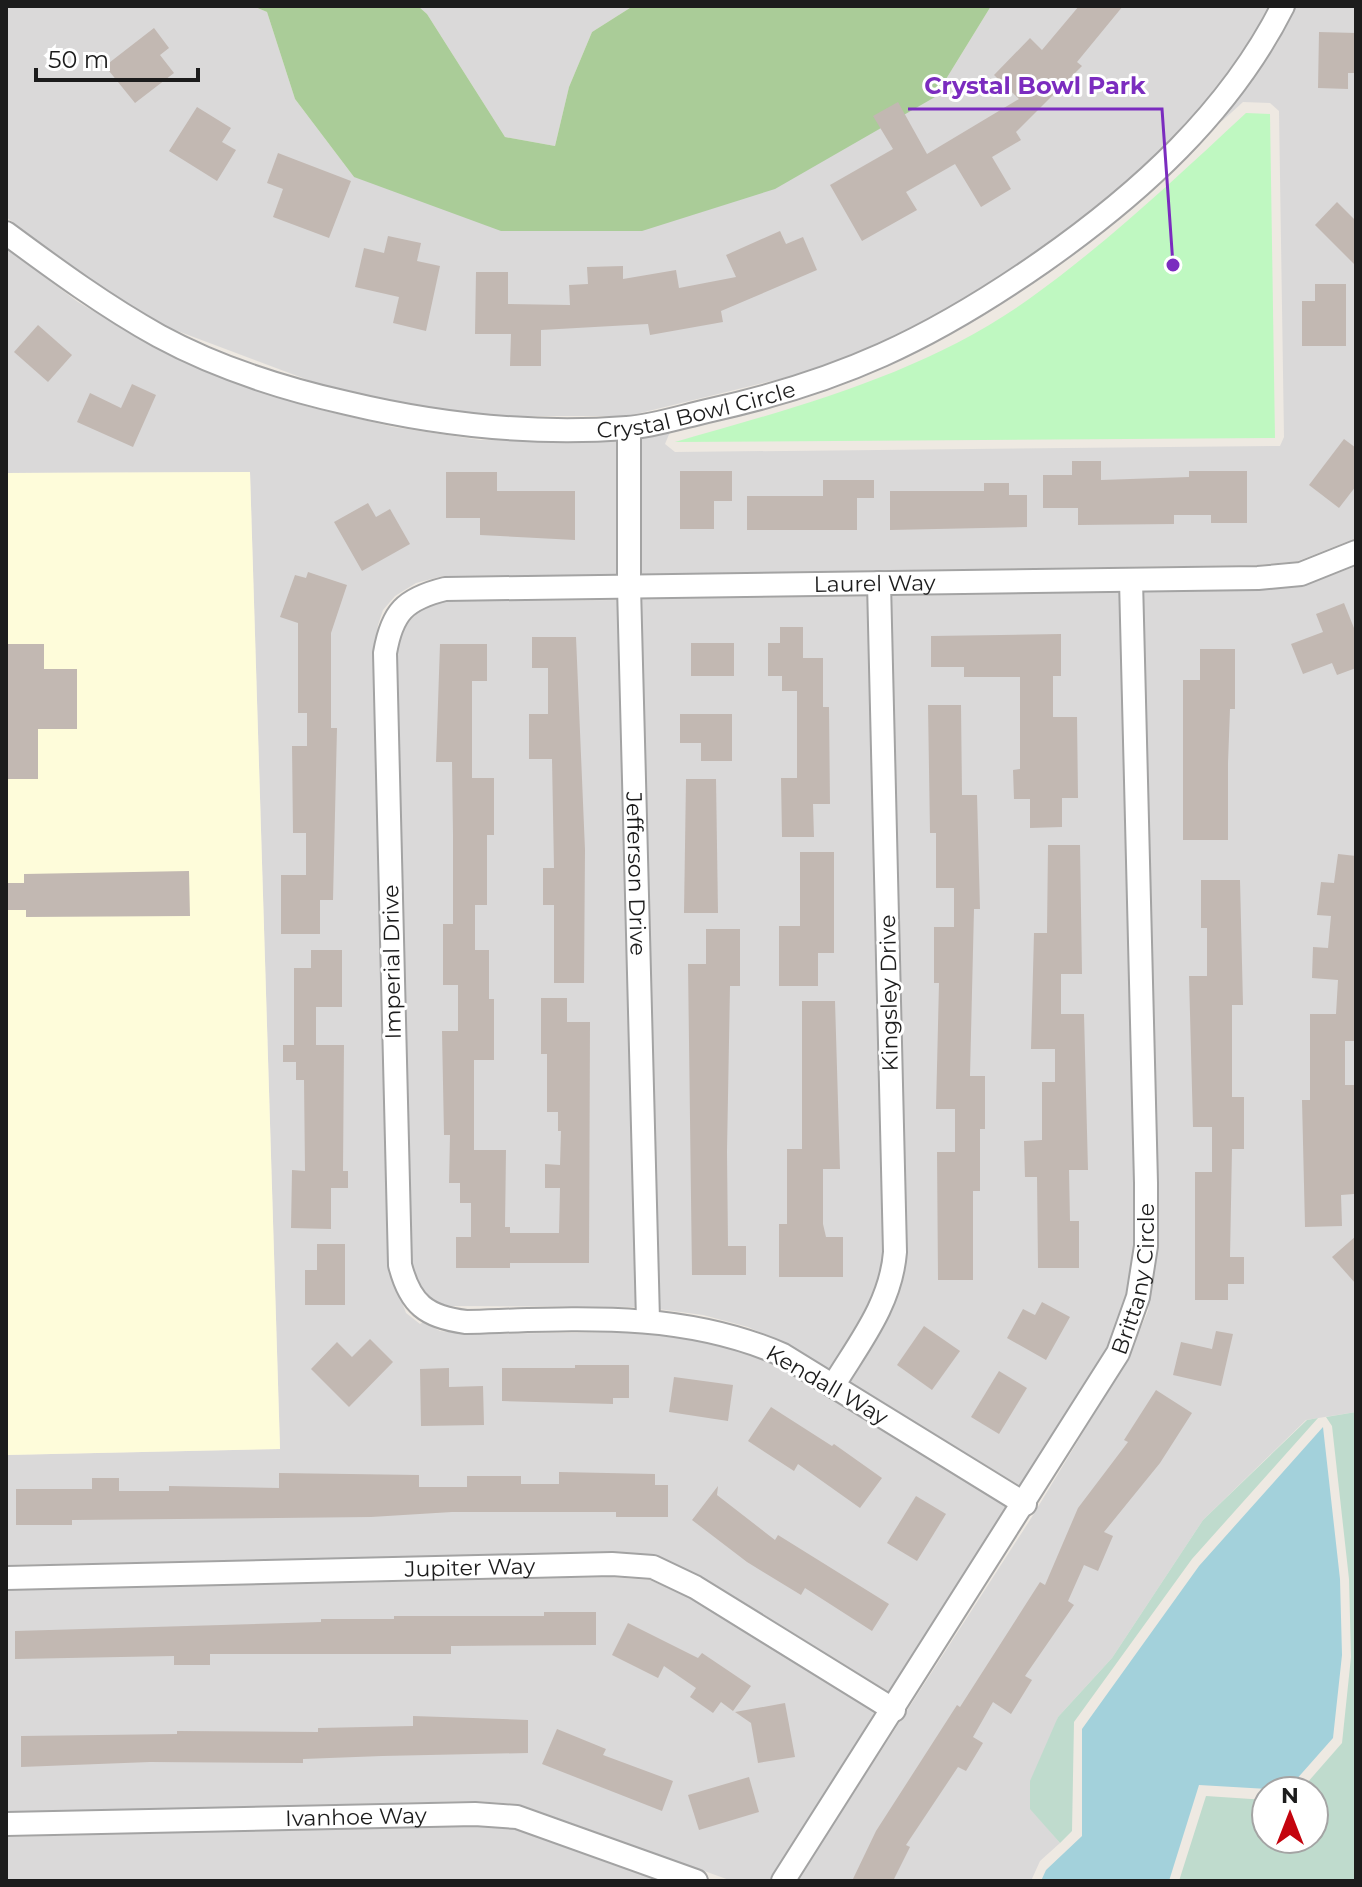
<svg xmlns="http://www.w3.org/2000/svg" width="1362" height="1887" viewBox="0 0 1362 1887" font-family="Montserrat,sans-serif">
<style>
.residential{fill:#dad9d9}
.education{fill:#fefcda}
.forest{fill:#aacc98}
.wetland{fill:#bfdbcd}
.park{fill:#bff8c1}
.water{fill:#a3d1db}
.building{fill:#c2b8b2}
.lines{fill:none;stroke-linecap:round;stroke-linejoin:round}
.minor-casing{stroke:#a3a3a3;stroke-width:26}
.minor{stroke:#fff;stroke-width:22}
.labels{text-anchor:middle;dominant-baseline:central;stroke-width:6;stroke-linejoin:round;paint-order:stroke}
.street-label{font-size:22px;fill:#1c1c1c;stroke:#fff}
.leader{fill:none;stroke:#7b2cbf;stroke-width:3}
.callout-dot{fill:#7b2cbf;stroke:#fff;stroke-width:3}
.callout-label{font-size:24px;text-anchor:middle;font-weight:bold;fill:#7b2cbf;stroke:#fff;stroke-width:6;stroke-linejoin:round;paint-order:stroke}
</style>
<rect width="100%" height="100%" fill="#eee9e2"/>
<g class="residential">
<path d="M6,6H253L267,12L295,99L354,177L935,97L991,6H1270L1259,28L1201,110L1137,173L1061,234L974,294L907,332L820,369L628,416H482L396,402L316,383L167,327L90,280L6,217Z"/>
<path d="M418,6H633L592,32L569,87L555,146L505,137L427,14Z"/>
<path d="M1296,6H1356V538L1298,561L1258,565L640,574V439L670,432L665,444L675,452L1280,446L1284,437L1279,111L1270,103L1243,102L1221,122L1277,44Z"/>
<path d="M6,248L78,302L158,349L309,407L393,427L480,440L618,441V575L443,576L416,583L395,596L383,610L378,625L374,654L388,1265L406,1313L420,1324L423,1322L440,1331L466,1334L637,1332L700,1340L743,1351L778,1367L1009,1508L891,1693L699,1575L657,1556L613,1552L6,1565V1455L280,1449L250,472L6,473Z"/>
<path d="M1356,566V1412L1306,1420L1203,1520L1112,1658L1058,1717L1030,1808L1060,1843L1040,1861L1031,1881H797L1030,1520L1127,1360L1148,1311L1157,1248V1184L1142,592L1301,587Z"/>
<path d="M1120,592L1135,1245L1128,1294L1108,1347L1022,1487L849,1382L899,1295L906,1252L890,596Z"/>
<path d="M868,596L884,1252L878,1288L829,1370L788,1345L748,1327L703,1315L658,1309L641,599Z"/>
<path d="M619,600L636,1307L444,1306L428,1297L415,1280L411,1263L396,654L399,632L423,607L447,601Z"/>
<path d="M611,1577L650,1580L690,1598L878,1714L770,1881H732L518,1804L475,1801L6,1812V1590Z"/>
<path d="M474,1826L515,1829L661,1881H6V1837Z"/>
</g>
<path class="education" d="M250,472L280,1449L6,1455V473Z"/>
<path class="forest" d="M253,6H418L427,14L505,137L555,146L569,87L592,32L633,6H991L935,97L775,189L642,231H501L354,177L295,99L267,12Z"/>
<g class="wetland">
<path d="M1356,1412V1881H1179L1206,1796L1266,1800V1839H1314V1791H1300L1342,1743L1351,1657L1349,1579L1332,1426L1326,1417Z"/>
<path d="M1318,1418L1192,1559L1074,1722L1072,1831L1060,1843L1030,1809V1781L1058,1717L1112,1658L1203,1520L1307,1420Z"/>
</g>
<path class="park" d="M1246,113L1270,114L1275,438L675,442C797,407 924,374 1029,299C1107,243 1176,178 1246,113Z"/>
<path class="water" d="M1323,1427L1340,1579L1342,1655L1333,1738L1287,1790L1199,1785L1169,1881H1041L1046,1870L1082,1836V1729L1199,1566Z"/>
<g class="building">
<path d="M1079,6H1123L1077,62L1082,66L1016,132L1021,140L992,157L1011,189L981,207L955,164L906,192L917,210L862,241L830,185L893,149L873,116L898,102L927,154L1019,99L994,75L1030,38L1042,50Z"/>
<path d="M154,28L169,48L160,55L174,73L135,103L105,66Z"/>
<path d="M1319,32L1356,33V73H1348V89L1318,88Z"/>
<path d="M197,107L231,128L222,142L236,150L217,181L169,151Z"/>
<path d="M278,153L351,181L329,238L273,217L283,189L267,183Z"/>
<path d="M1337,202L1356,221V266L1315,225Z"/>
<path d="M780,231L786,244L803,237L817,270L721,311L723,322L650,335L648,324L541,330V366H510L511,334H475L476,272H508V304L570,305L569,285L588,284L587,267L623,266V279L676,270L679,288L736,277L726,255Z"/>
<path d="M388,236L421,243L417,261L440,266L426,331L393,323L399,297L355,287L364,248L384,253Z"/>
<path d="M1315,284H1346V346H1302V301H1315Z"/>
<path d="M38,325L72,355L48,382L14,352Z"/>
<path d="M132,384L156,395L133,447L77,422L90,393L121,408Z"/>
<path d="M1344,439L1356,448V486L1339,508L1309,485Z"/>
<path d="M1072,461H1101V480L1189,477V471H1247V523H1211V515H1174V524L1078,525V508H1043V475H1072Z"/>
<path d="M680,471H732V501H714V529H680Z"/>
<path d="M446,472H497V491H575V540L480,535V518H446Z"/>
<path d="M823,480H874V498H857V530H747V496H823Z"/>
<path d="M984,483H1009V495H1027V527L890,530V491H984Z"/>
<path d="M368,503L376,517L390,509L410,544L362,571L334,522Z"/>
<path d="M308,572L347,585L331,633V728H337L333,900H320V934H281V875H306V833H293L292,746H307V713H298V623L280,617L295,575L306,578Z"/>
<path d="M1344,603L1356,633V668L1337,675L1332,663L1303,674L1291,644L1323,632L1316,614Z"/>
<path d="M780,627H803V658H823V707H829L830,804H813L814,837H782L781,778H797V691H782V676H768V643H780Z"/>
<path d="M1061,634V676H1053V717H1077L1078,798H1062V827L1030,828V799H1014L1013,770L1020,769V677H964V667H931V636Z"/>
<path d="M532,637H576L585,850L584,983H554V905H543V868H554L552,759H529V714H548V668H532Z"/>
<rect x="691" y="643" width="43" height="33"/>
<path d="M6,644H44V669H77V729H38V779H6Z"/>
<path d="M440,644H487V681H472V778H494V835H487V905H475V950H489V999H494V1060H474V1150H506L505,1227H510V1233H559L560,1188H545V1164L560,1165L561,1131H558V1112H547V1054H541V998H567V1022H590L589,1263H510V1268H456V1237H471V1203H460V1183H449L450,1135H444L442,1031H458V985H443V924H453V835L452,762H436Z"/>
<path d="M1200,649H1235V709H1230L1228,763V840H1183V680H1200Z"/>
<path d="M928,705H961L962,795H977L980,909H974L970,1076H985V1129H980V1191H973V1280H938L937,1152H955V1109H936L939,983H934V927H954V888H936V833H930Z"/>
<path d="M680,714H732V761H701V743H680Z"/>
<path d="M686,779H716L718,913H684Z"/>
<path d="M1048,845H1080L1082,974H1061V1014H1084L1088,1170H1069L1070,1221H1079V1268H1038L1037,1177H1025L1024,1141L1042,1140V1082H1055V1049H1031L1034,933H1047Z"/>
<path d="M800,852H834V953H818V986H779V926H800Z"/>
<path d="M1338,854L1356,856V1041H1345V1085H1356L1354,1194L1341,1195L1342,1226L1305,1227L1302,1100H1310V1014H1336L1338,980L1312,978L1313,947L1328,948L1331,916L1317,915L1321,882L1334,883Z"/>
<path d="M189,871L190,916L26,917V910H6V883H24V874Z"/>
<path d="M1201,880H1240L1243,1005H1232V1097H1244V1149H1232L1230,1257H1244V1284H1228V1300H1195V1172H1212V1127H1193L1189,976H1207V928H1201Z"/>
<path d="M706,929H740V986H730L727,1152L728,1246H746V1275H692L688,964H706Z"/>
<path d="M311,950H342V1007H316V1045H344L343,1171H348V1188H331V1229L291,1228L292,1170L305,1171L304,1080H296V1062H283V1045H294V968H311Z"/>
<path d="M802,1001H835L840,1169H823V1224L826,1237H843V1277H779V1224H787V1149H802Z"/>
<path d="M1356,1236V1284L1332,1257Z"/>
<path d="M317,1244H345V1305H305V1270H317Z"/>
<path d="M1042,1302L1070,1317L1046,1360L1007,1338L1023,1309L1035,1315Z"/>
<path d="M924,1326L960,1351L932,1390L897,1365Z"/>
<path d="M1216,1331L1233,1334L1221,1386L1173,1375L1181,1342L1212,1349Z"/>
<path d="M370,1339L393,1362L349,1407L311,1369L337,1342L352,1357Z"/>
<path d="M575,1365H629V1398H613V1404L502,1401V1368H575Z"/>
<path d="M449,1368V1387L483,1386L484,1425L421,1426L420,1369Z"/>
<path d="M999,1371L1027,1388L999,1434L971,1417Z"/>
<path d="M674,1377L733,1385L728,1421L669,1412Z"/>
<path d="M1156,1390L1192,1413L1160,1463L1104,1532L1113,1536L1098,1571L1084,1565L1068,1601L1074,1605L1025,1676L1032,1680L1011,1714L993,1702L973,1737L983,1743L966,1771L958,1767L906,1845L910,1847L893,1881H852L876,1831L957,1705L960,1707L1040,1582L1045,1585L1078,1508L1128,1442L1124,1440Z"/>
<path d="M771,1407L832,1446L834,1444L882,1478L860,1508L798,1464L794,1471L748,1441Z"/>
<path d="M559,1472L655,1474V1485H668V1517H616V1512H452L371,1517L72,1520V1525H16V1489H92V1478H119V1491H169V1486L279,1488V1473L419,1475V1487H467V1476H521V1484H559Z"/>
<path d="M718,1486L717,1495L775,1540L778,1535L889,1604L872,1631L805,1588L801,1595L747,1562L692,1520Z"/>
<path d="M916,1496L946,1514L917,1561L887,1543Z"/>
<path d="M544,1612H596V1645L451,1646V1654H210V1665H174V1656L15,1659V1631L321,1622V1619H394V1616H544Z"/>
<path d="M628,1623L698,1658L702,1653L751,1686L733,1711L721,1702L713,1713L690,1697L696,1688L664,1666L658,1678L612,1655Z"/>
<path d="M785,1703L795,1757L758,1763L751,1723L735,1712Z"/>
<path d="M413,1716L528,1720V1753L382,1756L303,1759V1763L150,1762L21,1767V1736L177,1734V1731L318,1732V1728L413,1726Z"/>
<path d="M557,1729L606,1749L603,1755L673,1781L662,1811L542,1764Z"/>
<path d="M749,1777L759,1812L699,1830L688,1795Z"/>
</g>
<g class="lines">
<g class="minor-casing">
<g id="minor">
<path id="s1" d="M6,233C56,270 105,306 159,336C216,367 285,389 347,403C439,425 533,435 627,428C653,426 681,417 707,411C840,382 930,340 1042,262C1139,194 1229,113 1283,6"/>
<path id="s2" d="M629,428V587L648,1320"/>
<path d="M833,1386C859,1343 891,1304 895,1252L879,583"/>
<path id="s3" d="M1025,1504L783,1355C681,1310 575,1319 466,1322C426,1317 410,1304 400,1265L385,653C392,612 405,599 445,589L1258,578L1301,574L1356,552"/>
<path id="s4" d="M6,1578L612,1564L653,1567L695,1587L894,1710"/>
<path id="s5" d="M6,1824L475,1814L517,1817L696,1881"/>
<path id="s6" d="M783,1881L1118,1353L1138,1297L1146,1246V1183L1131,580"/>
</g>
</g>
<use href="#minor" class="minor"/>
</g>
<g class="labels">
<g class="street-label">
<text stroke="none"><textPath href="#s1" startOffset="738">Crystal Bowl Circle</textPath></text>
<text stroke="none"><textPath href="#s3" startOffset="1838">Laurel Way</textPath></text>
<text stroke="none"><textPath href="#s2" startOffset="446">Jefferson Drive</textPath></text>
<text transform="translate(392 962) rotate(-91)">Imperial Drive</text>
<text transform="translate(889 993) rotate(-91)">Kingsley Drive</text>
<text stroke="none"><textPath href="#s6" startOffset="702">Brittany Circle</textPath></text>
<text transform="translate(827 1385) rotate(30)">Kendall Way</text>
<text stroke="none"><textPath href="#s4" startOffset="464">Jupiter Way</textPath></text>
<text stroke="none"><textPath href="#s5" startOffset="350">Ivanhoe Way</textPath></text>
</g>
</g>
<path class="leader" d="M1173 265L1162 109H908"/>
<circle class="callout-dot" cx="1173" cy="265" r="8"/>
<g class="callout-label">
<text x="1035" y="94">Crystal Bowl Park</text>
</g>
<rect width="1362" height="1887" fill="none" stroke="#1c1c1c" stroke-width="16"/>
<g transform="translate(1290 1815)"><circle r="38" fill="#ffffff" stroke="#a4a4a4" stroke-width="2"/>
<path d="M0-6L14 30L0 20L-14 30Z" fill="#c4040e"/>
<text y="-12" font-size="22" font-weight="bold" text-anchor="middle" fill="#1c1c1c">N</text>
</g>
<path d="M36 68v12h162v-12" fill="none" stroke="#1c1c1c" stroke-width="4"/>
<text x="48" y="68" font-size="24" fill="#1c1c1c" stroke="#ffffff" stroke-width="6" paint-order="stroke">50 m</text>
</svg>
